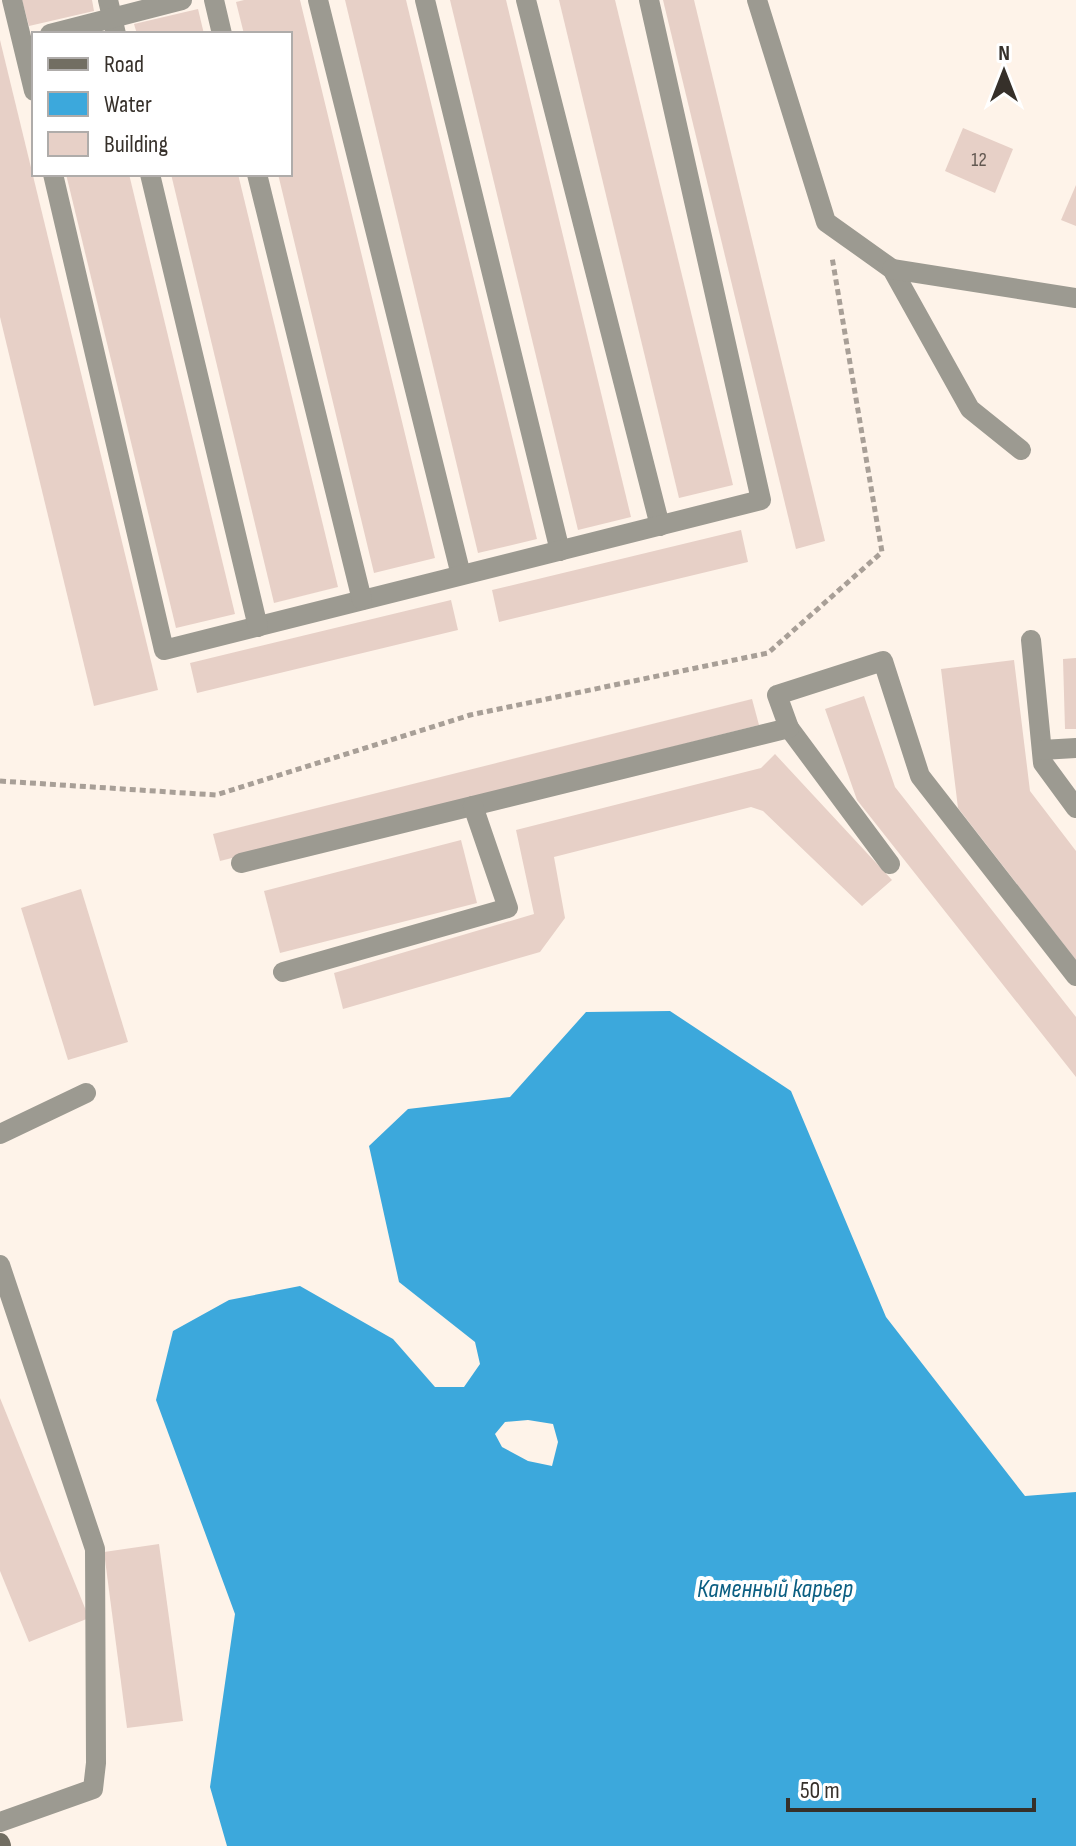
<svg xmlns="http://www.w3.org/2000/svg" width="1076" height="1846" viewBox="0 0 1076 1846" font-family="'Sofia Sans Condensed',sans-serif">
<style>
.water{fill:#3ca8dc;fill-rule:evenodd}
.building{fill:#e7d0c7}
.lines{fill:none;stroke-linecap:round;stroke-linejoin:round}
.path{stroke:#a89f97;stroke-width:5;stroke-dasharray:6 4;stroke-linecap:butt}
.lane{stroke:#9c9a91;stroke-width:20}
.secondary{stroke:#726e62;stroke-width:20}
.labels{text-anchor:middle;dominant-baseline:central;stroke-width:8;stroke-linejoin:round;paint-order:stroke}
.number-label{font-size:20px;fill:#625851}
.water-label{font-size:26px;font-style:italic;fill:#0c5f82;stroke:#fff}
</style>
<rect width="100%" height="100%" fill="#fef3e9"/>
<path class="water" d="M670,1011L791,1091L886,1317L1025,1496L1076,1492V1846H227L210,1787L235,1614L156,1400L173,1331L229,1300L300,1286L393,1339L435,1387H464L480,1364L475,1342L399,1282L369,1146L408,1109L510,1097L586,1012ZM528,1420L553,1424L558,1442L552,1466L528,1461L502,1447L495,1434L505,1422Z"/>
<g class="building">
<path d="M22,0H92L94,11L29,26Z"/>
<path d="M244,0H300L435,558L374,573L278,174H290V34H244L236,2Z"/>
<path d="M345,0H406L537,539L478,553Z"/>
<path d="M450,0H506L631,517L578,530Z"/>
<path d="M559,0H615L733,485L679,498Z"/>
<path d="M663,0H694L825,541L796,549Z"/>
<path d="M198,9L204,34H137L134,24Z"/>
<path d="M0,40L158,690L94,706L0,317Z"/>
<path d="M963,128L1013,149L995,193L945,171Z"/>
<path d="M66,174H129L235,614L176,628Z"/>
<path d="M171,174H238L338,587L274,603Z"/>
<path d="M1076,185V226L1061,220Z"/>
<path d="M741,530L748,562L499,622L492,590Z"/>
<path d="M451,600L458,630L197,693L190,663Z"/>
<path d="M1076,658V729H1065L1063,659Z"/>
<path d="M1014,660L1030,791L1076,851V960L958,808L941,669Z"/>
<path d="M864,696L895,787L1076,1017V1077L857,800L825,709Z"/>
<path d="M752,699L759,725L220,861L213,834Z"/>
<path d="M775,754L892,880L862,906L763,811L751,807L554,857L565,918L540,952L343,1009L334,973L534,914L516,830L761,768Z"/>
<path d="M461,840L477,903L280,953L264,891Z"/>
<path d="M81,889L128,1042L68,1060L21,908Z"/>
<path d="M0,1398L89,1618L29,1642L0,1571Z"/>
<path d="M159,1544L183,1721L127,1728L104,1552Z"/>
</g>
<g class="lines">
<path class="path" d="M0,781L216,795L470,715L768,653L882,552L832,257"/>
<g class="lane">
<path d="M12,0L34,91"/>
<path d="M108,0L116,34"/>
<path d="M214,0L222,34"/>
<path d="M318,0L461,575"/>
<path d="M425,0L560,551"/>
<path d="M526,0L660,526"/>
<path d="M757,0L826,222L892,269L970,409L1021,450"/>
<path d="M50,34L182,0"/>
<path d="M53,174L164,650L761,500L649,0"/>
<path d="M150,174L258,627"/>
<path d="M257,174L362,600"/>
<path d="M892,269L1076,298"/>
<path d="M1031,640L1043,763L1076,808"/>
<path d="M789,728L890,864"/>
<path d="M1042,750L1076,748"/>
<path d="M241,863L789,728L777,695L883,661L920,776L1076,976"/>
<path d="M283,972L508,908L473,806"/>
<path d="M0,1134L86,1093"/>
<path d="M0,1265L95,1549L96,1763L93,1789L0,1822"/>
</g>
<path class="secondary" d="M0,1843L1,1846"/>
</g>
<g class="labels">
<g class="number-label">
<text x="979" y="160">12</text>
</g>
<g class="water-label">
<text x="775" y="1589">Каменный карьер</text>
</g>
</g>
<rect x="32" y="32" width="260" height="144" fill="#ffffff" stroke="#afacaa" stroke-width="2"/>
<rect x="48" y="58" width="40" height="12" fill="#726e62" stroke="#afacaa" stroke-width="2"/>
<text x="104" y="72" font-size="24" fill="#36302a">Road</text>
<rect x="48" y="92" width="40" height="24" fill="#3ca8dc" stroke="#afacaa" stroke-width="2"/>
<text x="104" y="112" font-size="24" fill="#36302a">Water</text>
<rect x="48" y="132" width="40" height="24" fill="#e7d0c7" stroke="#afacaa" stroke-width="2"/>
<text x="104" y="152" font-size="24" fill="#36302a">Building</text>
<g transform="translate(1004 72)" stroke="#ffffff" stroke-width="6" paint-order="stroke">
<path d="M0-6L14 30L0 20L-14 30Z" fill="#36302a"/>
<text y="-12" font-size="22" font-weight="bold" text-anchor="middle" fill="#36302a">N</text>
</g>
<path d="M788 1798v12h246v-12" fill="none" stroke="#36302a" stroke-width="4"/>
<text x="800" y="1798" font-size="24" fill="#36302a" stroke="#ffffff" stroke-width="6" paint-order="stroke">50 m</text>
</svg>
